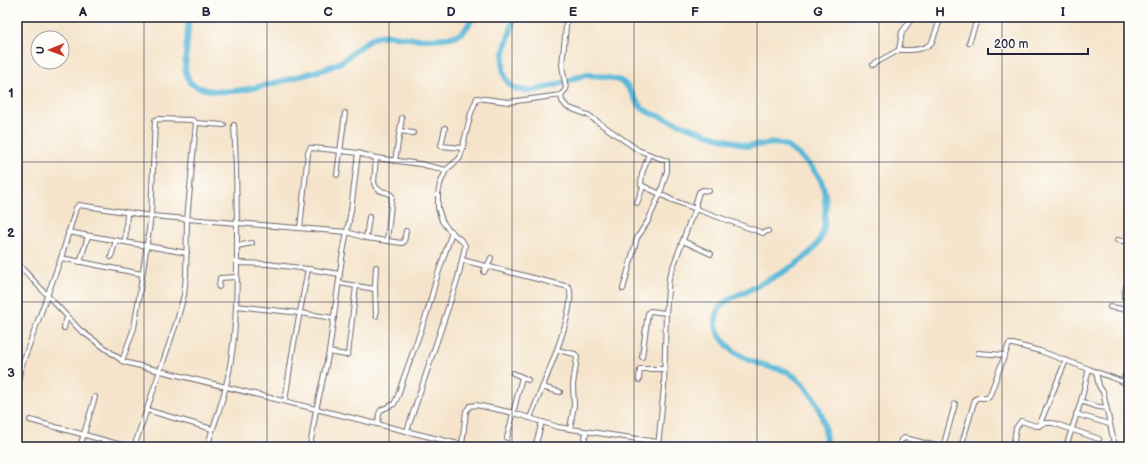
<svg xmlns="http://www.w3.org/2000/svg" width="1146" height="464" viewBox="0 0 1146 464" font-family="'Balsamiq Sans',sans-serif">
<style>
.lines{fill:none;stroke-linecap:round;stroke-linejoin:round}
.river{stroke:#5ab8d8;stroke-width:6}
.street-casing{stroke:#6c666d;stroke-width:6}
.street{stroke:#fff;stroke-width:4}
.grid{fill:none;stroke:#22223b;stroke-width:1;stroke-opacity:0.55}
.neatline{fill:none;stroke:#22223b;stroke-width:1.5}
.grid-label{font-size:13px;text-anchor:middle;font-weight:bold;fill:#22223b}
</style>
<rect width="100%" height="100%" fill="#fdfcf7"/>
<filter id="ink" filterUnits="userSpaceOnUse"><feTurbulence type="fractalNoise" baseFrequency=".025" numOctaves="2"/><feDisplacementMap in="SourceGraphic" scale="8" xChannelSelector="R" yChannelSelector="G"/><feConvolveMatrix kernelMatrix="1 2 1 2 8 2 1 2 1" color-interpolation-filters="sRGB"/></filter>
<filter id="wash" filterUnits="userSpaceOnUse"><feTurbulence type="fractalNoise" baseFrequency=".012" numOctaves="4" result="noise"/><feDisplacementMap in="SourceGraphic" scale="16" xChannelSelector="R" yChannelSelector="G"/><feGaussianBlur stdDeviation="0.9" result="paint"/><feColorMatrix in="noise" values="0 0 0 0 0 0 0 0 0 0 0 0 0 0 0 0 0 1.4 0 .05"/><feComposite in="paint" operator="in"/></filter>
<g filter="url(#wash)">
<rect width="100%" height="100%" fill="#f5e4cb"/>
<g class="lines">
<g class="river">
<path d="M101,17L110,20L120,17"/>
<path d="M189,17L185,66L186,73L190,83C218,101 261,86 290,79C306,74 324,71 339,63C351,56 367,38 379,36C391,34 404,38 415,39C427,39 454,40 463,32C467,28 470,22 473,17"/>
<path d="M514,17C512,33 502,47 503,64C504,112 560,82 584,75C590,74 612,78 618,80C634,86 633,105 648,112L707,134L747,146L777,143L787,146C813,167 829,177 825,215C825,224 824,234 819,241C805,265 769,279 745,292C738,295 729,298 724,303C719,308 716,312 716,319C715,327 719,335 724,341C735,357 755,363 774,368C779,369 786,370 791,374C815,390 827,419 826,447"/>
</g>
</g>
</g>
<g filter="url(#ink)">
<g class="lines">
<g class="street-casing">
<g id="street">
<path d="M969,43L978,17"/>
<path d="M899,50C909,50 925,51 932,42L941,17"/>
<path d="M872,65L899,50L902,32L913,17"/>
<path d="M561,95L562,101L567,107L588,115L638,150L667,161V171L660,194L672,200L696,209L690,221L669,278L666,313L664,387L658,447"/>
<path d="M445,128L441,146L463,148"/>
<path d="M400,131L413,133"/>
<path d="M376,158L374,183C378,195 387,189 392,196L387,241"/>
<path d="M395,161L402,118"/>
<path d="M337,175L345,113"/>
<path d="M709,191L703,190L699,192L696,202V209L763,233L768,231"/>
<path d="M637,203L643,187"/>
<path d="M300,228L308,153L310,148L325,149L358,153L376,158L420,164L446,170"/>
<path d="M68,232L187,253"/>
<path d="M366,238L369,217"/>
<path d="M1117,240L1129,242"/>
<path d="M683,241L711,254"/>
<path d="M125,242L127,214"/>
<path d="M237,246L252,243"/>
<path d="M111,257L116,240"/>
<path d="M61,258L142,274"/>
<path d="M462,260L569,287C578,309 539,394 530,418"/>
<path d="M80,262L88,236"/>
<path d="M17,263L80,330L124,362L471,447"/>
<path d="M237,263L268,264L308,269L292,354L285,401"/>
<path d="M376,267L375,286L376,316"/>
<path d="M308,269L340,274"/>
<path d="M484,272C486,267 489,264 491,258"/>
<path d="M339,283L375,289"/>
<path d="M219,287L220,278L237,277"/>
<path d="M623,289L637,238L648,221L660,194L641,185L642,174L649,154"/>
<path d="M1124,297L1126,287H1129"/>
<path d="M236,306L300,313L334,318"/>
<path d="M1110,307L1129,310"/>
<path d="M64,328L66,320L68,318"/>
<path d="M557,350L575,354L577,357L573,385L574,405L570,429"/>
<path d="M329,352L346,355L348,354L356,286"/>
<path d="M978,353L1004,355"/>
<path d="M642,357L648,313L650,311L666,313"/>
<path d="M122,361L134,328L140,291L151,216L155,120L158,119L193,120L196,123L224,125"/>
<path d="M1096,372L1099,386L1103,392L1115,447"/>
<path d="M513,373L522,377"/>
<path d="M639,380L640,369H664"/>
<path d="M1123,382L1129,363"/>
<path d="M542,387L560,392"/>
<path d="M17,391L20,370L61,258L76,208L79,205L151,216L347,232L366,238L402,243L404,242L406,231"/>
<path d="M1081,401L1094,406L1106,408"/>
<path d="M147,410L212,429"/>
<path d="M1076,414L1109,424"/>
<path d="M30,420L129,447"/>
<path d="M378,424L379,414L381,410L394,404L398,396L403,380L427,313L436,280L452,232"/>
<path d="M1039,426L1066,360"/>
<path d="M407,431L458,278L465,246L463,242L448,229L442,221L438,208V194L440,184L446,170L460,158L471,113L477,98L509,102L561,95L566,89L562,65L567,17"/>
<path d="M507,438L522,377L528,380"/>
<path d="M462,445L466,411L470,406L476,405L514,413L558,427L658,442"/>
<path d="M80,447L95,397"/>
<path d="M134,447L177,321L184,295L186,276L187,220L196,123"/>
<path d="M207,447C213,427 221,407 226,386C236,343 237,299 237,256C237,212 237,169 234,125"/>
<path d="M310,447L316,410L329,352L342,258L351,210L358,153"/>
<path d="M535,447L542,422"/>
<path d="M584,447L586,432"/>
<path d="M899,447L901,440L905,438L940,447"/>
<path d="M943,447L955,404"/>
<path d="M961,447L975,399C979,396 985,400 989,397L1009,344H1013L1040,351L1089,369"/>
<path d="M1013,447L1016,428L1021,421L1036,426L1045,423H1053L1099,439"/>
<path d="M1066,447L1081,401L1089,369L1129,384"/>
</g>
</g>
<use href="#street" class="street"/>
</g>
</g>
<path class="grid" d="M144,17V447M267,17V447M389,17V447M512,17V447M634,17V447M757,17V447M879,17V447M1002,17V447M17,162H1129M17,302H1129"/>
<rect width="1146" height="464" fill="none" stroke="#fdfcf7" stroke-width="44"/>
<g transform="translate(50 50) rotate(269)"><circle r="19" fill="#fdfcf7" stroke="#a5a5ac"/>
<path d="M0-3L7 15L0 10L-7 15Z" fill="#c8321e"/>
<text y="-6" font-size="11" font-weight="bold" text-anchor="middle" fill="#22223b">U</text>
</g>
<path d="M988 48v6h100v-6" fill="none" stroke="#22223b" stroke-width="2"/>
<text x="994" y="48" font-size="12" fill="#22223b" stroke="#fdfcf7" stroke-width="3" paint-order="stroke">200 m</text>
<rect x="22" y="22" width="1102" height="420" class="neatline"/>
<g class="grid-label">
<text x="83" y="16">A</text>
<text x="206" y="16">B</text>
<text x="328" y="16">C</text>
<text x="451" y="16">D</text>
<text x="573" y="16">E</text>
<text x="695" y="16">F</text>
<text x="818" y="16">G</text>
<text x="940" y="16">H</text>
<text x="1063" y="16">I</text>
<text x="11" y="97">1</text>
<text x="11" y="237">2</text>
<text x="11" y="377">3</text>
</g>
</svg>
